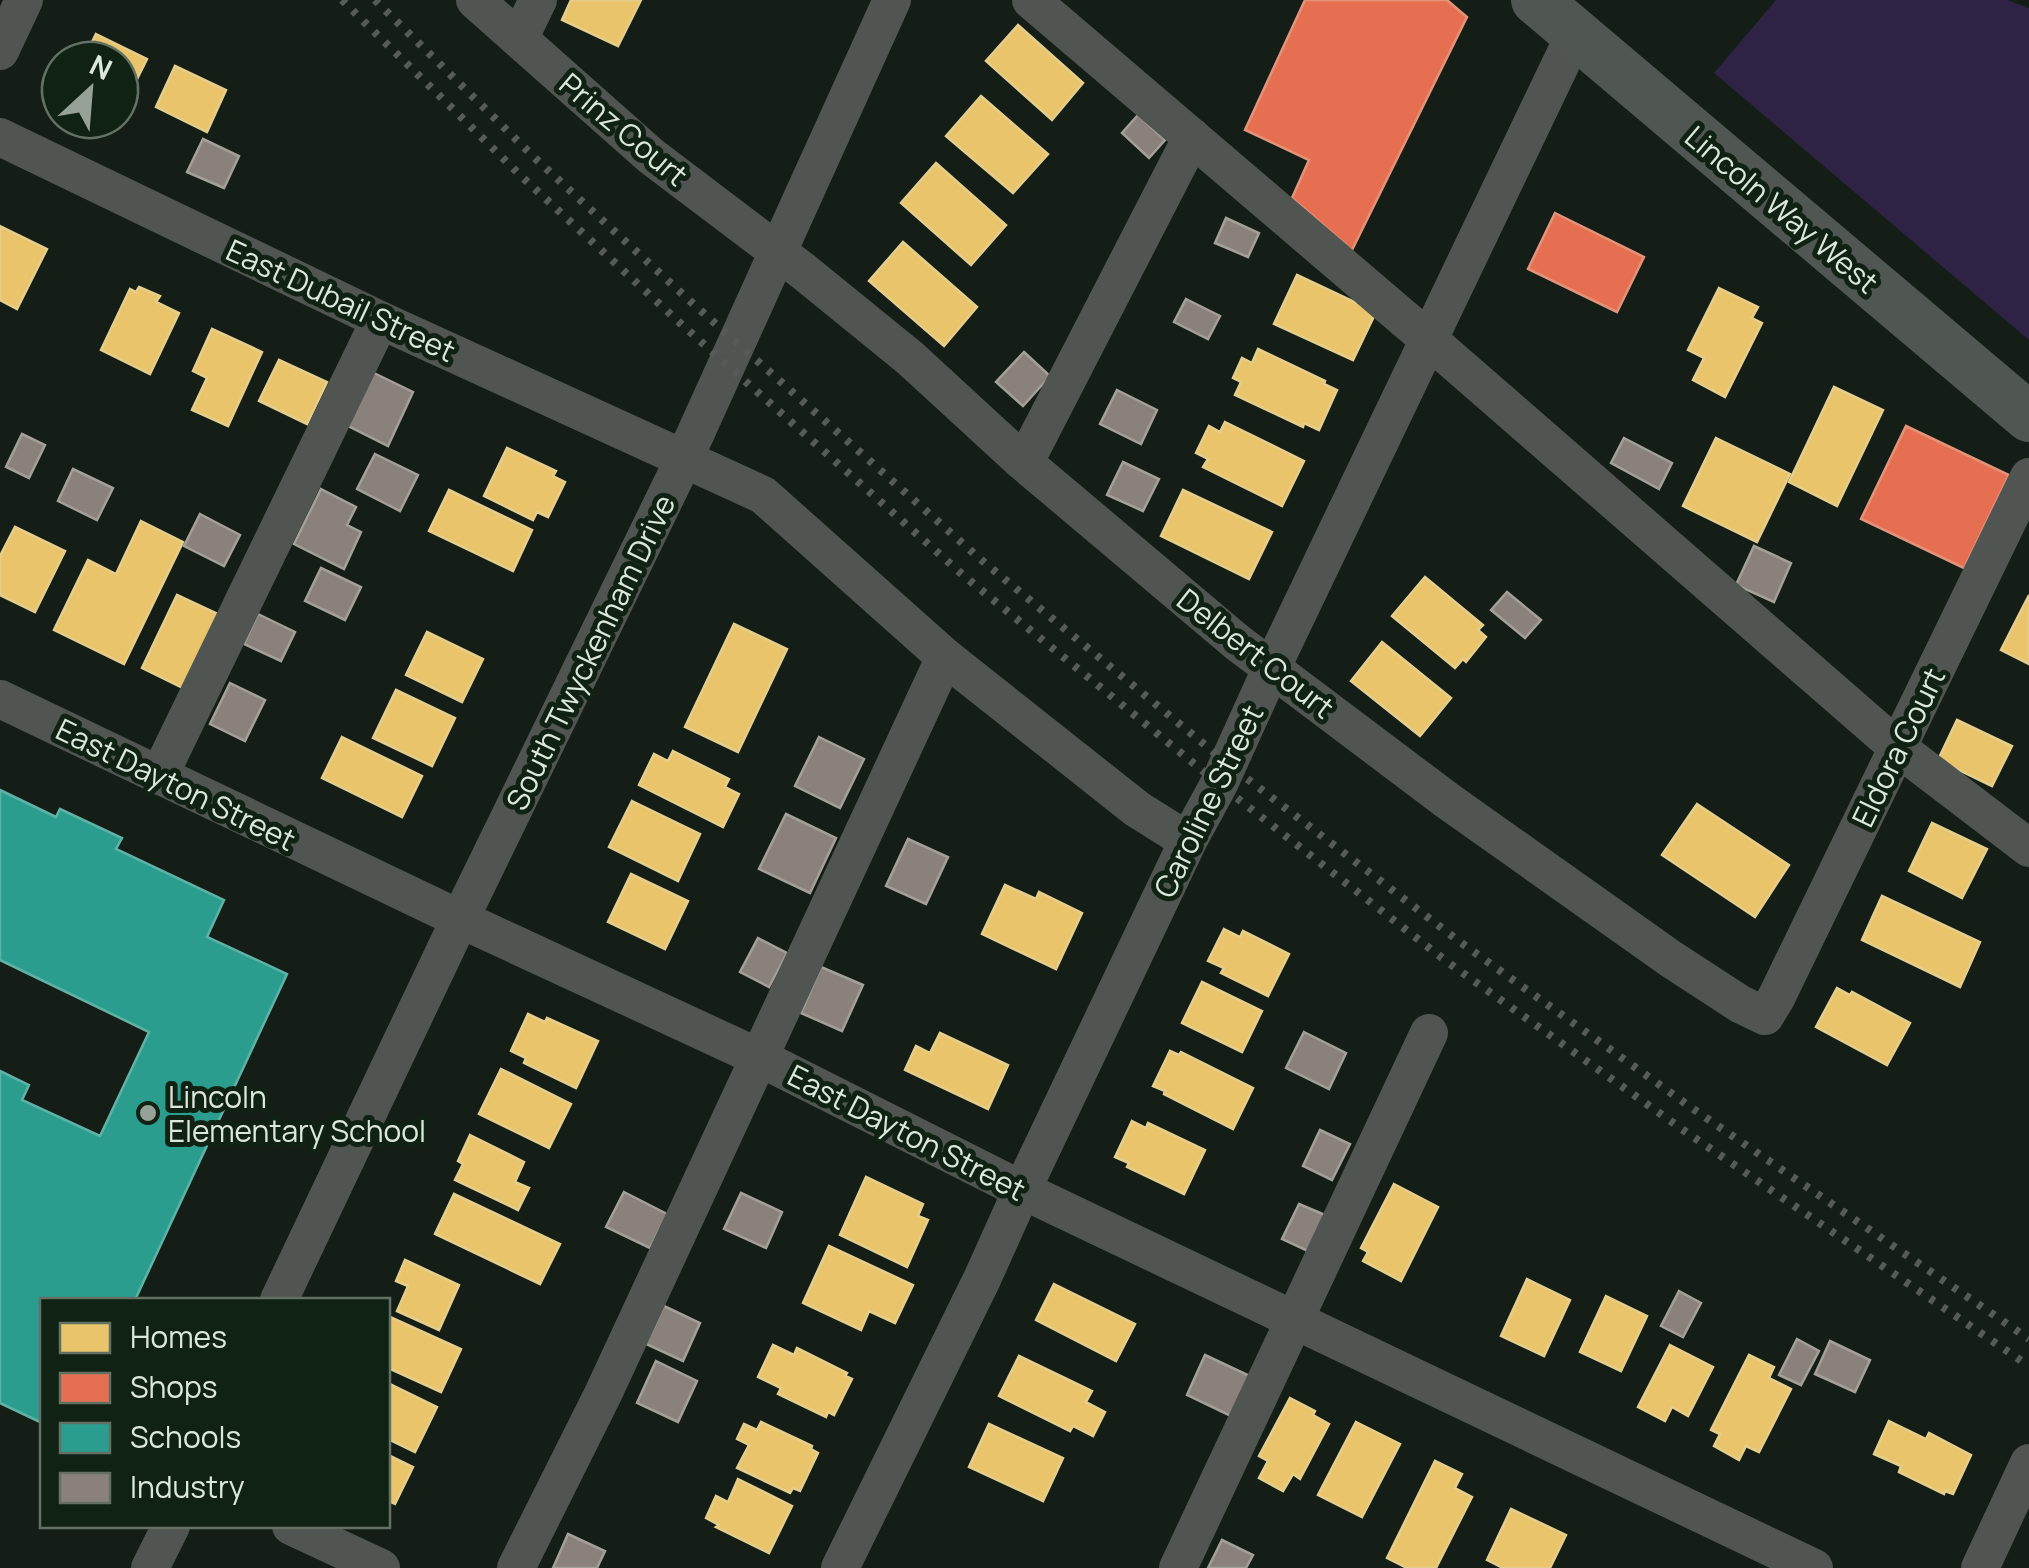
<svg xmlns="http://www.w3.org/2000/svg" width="2029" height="1568" viewBox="0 0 2029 1568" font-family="Manrope,sans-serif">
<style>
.green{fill:#2e2245}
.homes{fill:#e9c46a;stroke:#e5ce8c;stroke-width:2.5}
.shops{fill:#e76f51;stroke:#e4937b;stroke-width:2.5}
.schools{fill:#2a9d8f;stroke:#5fb3a6;stroke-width:2.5}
.industry{fill:#8a817c;stroke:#a3a099;stroke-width:2.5}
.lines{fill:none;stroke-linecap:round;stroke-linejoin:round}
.minor{stroke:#515551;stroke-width:38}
.major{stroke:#505652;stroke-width:50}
.rail{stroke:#575b57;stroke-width:8;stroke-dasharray:5 10;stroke-linecap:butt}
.poi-dot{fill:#96a197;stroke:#102213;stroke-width:4}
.labels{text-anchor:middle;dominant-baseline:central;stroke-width:10;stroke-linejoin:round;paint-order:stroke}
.street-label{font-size:30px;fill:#dce7dd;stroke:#102213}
.poi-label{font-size:30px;fill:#dce7dd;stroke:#102213;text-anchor:start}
</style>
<rect width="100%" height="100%" fill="#141e16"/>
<path class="green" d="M1776,0H2007L2029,8V340L1714,73Z"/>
<g class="homes">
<path d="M571,0H641L618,46L562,20Z"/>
<path d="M1018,25L1083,83L1052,120L986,61Z"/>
<path d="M96,34L147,59L129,95L120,91V60H83Z"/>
<path d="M175,66L226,90L207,132L156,107Z"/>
<path d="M981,96L1048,154L1013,193L946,136Z"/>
<path d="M936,163L1006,225L971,265L901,203Z"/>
<path d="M0,226L47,249L17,309L0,300Z"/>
<path d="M903,242L977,307L944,346L869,281Z"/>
<path d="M1297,275L1376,312L1353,360L1274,324Z"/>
<path d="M139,287L160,296L156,302L179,313L150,374L101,350L130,289L136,292Z"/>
<path d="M1719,288L1758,307L1752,318L1762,323L1725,397L1693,380L1704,358L1688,350Z"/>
<path d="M212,329L262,352L228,426L192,410L207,378L193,371Z"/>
<path d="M1258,349L1325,381L1324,384L1337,390L1319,430L1304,423L1303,427L1235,395L1241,382L1233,378L1242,358L1252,363Z"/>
<path d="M279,360L327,382L307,424L259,401Z"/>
<path d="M1834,387L1883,410L1837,506L1789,482Z"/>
<path d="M1225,422L1304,461L1282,506L1203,467L1208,459L1196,453L1209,426L1220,432Z"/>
<path d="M1716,438L1790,474L1757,542L1683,506Z"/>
<path d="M507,448L556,471L553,476L565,482L548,517L537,512L533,520L484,496Z"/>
<path d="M449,490L532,530L513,571L429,531Z"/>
<path d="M1183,490L1272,532L1249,579L1161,536Z"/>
<path d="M141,521L183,542L124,664L54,630L88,560L116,574Z"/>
<path d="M15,527L65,551L35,612L0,595V556Z"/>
<path d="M1425,577L1483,625L1478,630L1486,637L1466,662L1463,659L1455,668L1392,616Z"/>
<path d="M177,595L218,614L183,688L142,668Z"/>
<path d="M2029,595V664L2001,650Z"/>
<path d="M734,624L787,649L738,752L685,727Z"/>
<path d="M427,632L483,659L462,702L406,675Z"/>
<path d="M1382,642L1451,698L1420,736L1351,681Z"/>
<path d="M396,690L455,718L432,766L373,738Z"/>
<path d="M1957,720L2012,746L1992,786L1938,760Z"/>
<path d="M342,737L422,776L402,817L322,778Z"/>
<path d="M673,751L729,779L725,787L739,794L723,827L639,785L654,754L668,761Z"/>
<path d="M632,801L700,834L678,881L609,847Z"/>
<path d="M1697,804L1789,865L1755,917L1662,855Z"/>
<path d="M1932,823L1987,849L1962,898L1909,871Z"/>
<path d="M631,874L688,901L665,949L608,922Z"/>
<path d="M1005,885L1036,899L1039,892L1082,913L1056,969L982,934Z"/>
<path d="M1882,896L1980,942L1960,987L1862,940Z"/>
<path d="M1224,929L1240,937L1243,931L1289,954L1268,996L1221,973L1224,968L1208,961Z"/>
<path d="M1202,982L1262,1011L1242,1052L1182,1023Z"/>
<path d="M1837,988L1850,995L1852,992L1910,1023L1887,1065L1816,1027Z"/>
<path d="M528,1014L545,1022L547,1018L598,1041L576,1088L524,1063L526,1058L511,1051Z"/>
<path d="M940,1033L1008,1065L988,1109L905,1070L916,1046L930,1053Z"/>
<path d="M1170,1051L1179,1055L1181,1052L1253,1088L1233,1129L1164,1094L1165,1091L1153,1086Z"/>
<path d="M501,1069L571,1104L549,1148L479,1114Z"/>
<path d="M1132,1121L1146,1128L1148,1123L1205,1150L1184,1194L1127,1167L1129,1163L1115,1157Z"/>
<path d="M470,1135L524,1162L515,1182L529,1188L518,1210L455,1180L463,1164L458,1161Z"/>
<path d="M866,1177L923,1204L918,1216L928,1220L907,1267L840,1235Z"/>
<path d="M1394,1184L1438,1207L1401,1281L1363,1261L1368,1252L1361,1248Z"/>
<path d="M454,1194L560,1244L540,1284L435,1234Z"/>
<path d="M829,1246L913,1285L895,1323L869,1311L861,1330L803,1303Z"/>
<path d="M405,1260L459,1285L439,1330L397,1311L408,1286L396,1281Z"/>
<path d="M1527,1279L1570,1300L1544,1356L1501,1336Z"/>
<path d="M1054,1284L1135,1324L1116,1361L1036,1320Z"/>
<path d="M1606,1296L1647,1316L1621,1371L1580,1352Z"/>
<path d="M390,1317L461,1349L441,1392L388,1368V1321Z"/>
<path d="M773,1345L794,1355L797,1348L847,1373L845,1376L852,1379L834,1415L828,1412L826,1417L778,1394L781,1388L758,1377Z"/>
<path d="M1670,1345L1713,1367L1688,1416L1672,1407L1665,1421L1638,1407Z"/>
<path d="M1749,1355L1774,1367L1769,1378L1791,1389L1759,1452L1746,1446L1739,1460L1714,1446L1720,1434L1711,1430Z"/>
<path d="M1019,1356L1092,1391L1086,1402L1105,1412L1093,1436L1073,1426L1070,1431L999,1396Z"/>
<path d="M388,1383L437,1407L415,1452L388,1439Z"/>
<path d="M1290,1398L1315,1411L1313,1415L1329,1424L1300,1479L1293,1474L1283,1491L1259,1478L1268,1461L1259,1456Z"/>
<path d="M1889,1421L1926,1439L1929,1433L1971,1455L1953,1494L1945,1491L1944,1494L1899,1472L1901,1466L1874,1454Z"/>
<path d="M761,1422L812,1446L811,1449L818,1453L800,1491L793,1488L790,1493L737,1468L749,1445L737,1439L744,1424L757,1430Z"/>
<path d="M1356,1422L1400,1444L1362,1517L1318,1495Z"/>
<path d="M989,1424L1063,1458L1043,1501L969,1467Z"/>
<path d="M388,1455L413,1467L395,1504L388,1501Z"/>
<path d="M1435,1461L1462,1474L1455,1488L1472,1497L1436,1568H1407L1387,1558Z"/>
<path d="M738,1479L792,1506L769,1553L716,1527L719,1525L706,1518L716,1496L728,1502Z"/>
<path d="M1511,1509L1566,1535L1550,1568H1503L1487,1560Z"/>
</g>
<g class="shops">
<path d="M1305,0H1447L1467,17L1352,250L1292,198L1309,160L1245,130Z"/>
<path d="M1555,213L1644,257L1617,312L1528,269Z"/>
<path d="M1906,426L2009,475L1964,568L1861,519Z"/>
</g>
<path class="schools" d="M0,790L56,817L60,809L122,838L116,849L224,900L207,937L287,974L135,1300H42V1423L0,1403V1071L29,1085L22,1100L100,1136L149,1032L0,960Z"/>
<g class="industry">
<path d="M1138,115L1165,140L1149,158L1122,133Z"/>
<path d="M203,139L239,156L224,188L187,172Z"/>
<path d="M1226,218L1259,233L1248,257L1215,243Z"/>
<path d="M1186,299L1220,316L1208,339L1174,322Z"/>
<path d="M1024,352L1050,376L1023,406L996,382Z"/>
<path d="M374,373L413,392L388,446L348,426Z"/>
<path d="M1117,390L1157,410L1141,444L1100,424Z"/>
<path d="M22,434L45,445L29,478L6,467Z"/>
<path d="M1624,438L1672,463L1659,489L1611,463Z"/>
<path d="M375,454L418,475L400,511L357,489Z"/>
<path d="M1123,462L1159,479L1143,511L1107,495Z"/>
<path d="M73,469L113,488L97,520L58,501Z"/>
<path d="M321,489L356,507L347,525L361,532L344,569L294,544Z"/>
<path d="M200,514L240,535L224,566L184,546Z"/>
<path d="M1754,546L1791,563L1774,602L1736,585Z"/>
<path d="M321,568L361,587L345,620L305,601Z"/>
<path d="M1507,592L1541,620L1525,638L1491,610Z"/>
<path d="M258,614L295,632L281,661L244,644Z"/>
<path d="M230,683L265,700L245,741L210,724Z"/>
<path d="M819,737L864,759L840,808L795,786Z"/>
<path d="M786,814L836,838L810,893L759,869Z"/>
<path d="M908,839L948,857L926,904L886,886Z"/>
<path d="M758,938L787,953L769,987L740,972Z"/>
<path d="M821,967L863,985L842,1031L801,1013Z"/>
<path d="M1304,1032L1346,1053L1329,1089L1286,1068Z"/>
<path d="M1320,1130L1350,1144L1332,1180L1303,1166Z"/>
<path d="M624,1192L667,1214L650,1248L606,1227Z"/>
<path d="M741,1193L782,1212L766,1248L724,1229Z"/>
<path d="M1299,1204L1325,1215L1308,1251L1282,1239Z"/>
<path d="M1679,1291L1701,1303L1683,1337L1661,1326Z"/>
<path d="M664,1306L700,1323L683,1361L646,1344Z"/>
<path d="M1797,1339L1819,1351L1801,1385L1779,1375Z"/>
<path d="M1830,1341L1870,1360L1855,1392L1815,1374Z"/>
<path d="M1205,1355L1250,1376L1231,1416L1187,1395Z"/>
<path d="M656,1361L697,1381L678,1422L637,1403Z"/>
<path d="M568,1534L605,1551L597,1568H553Z"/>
<path d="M1222,1540L1253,1555L1246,1568H1208Z"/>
</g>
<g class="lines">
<g class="minor">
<path d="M475,0L651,156L803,271L910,358L1021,460L1238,643L1448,801L1671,959L1740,1004L1765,1016L1776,998L2029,477"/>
<path d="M1031,0L1428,339L1898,748L2029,848"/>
<path d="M519,39L538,0"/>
<path d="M0,51L24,0"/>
<path d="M0,137L380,320L763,495L945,657L1137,809L1188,841"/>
<path d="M1021,460L1033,446L1192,137"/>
<path d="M0,699L460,919L758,1057L1022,1190L1814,1568"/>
<path d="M159,776L380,320"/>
<path d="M279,1300L460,919L684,459L892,0"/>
<path d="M291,1526L381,1568"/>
<path d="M150,1568L171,1526"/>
<path d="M516,1568L603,1394L945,657"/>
<path d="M840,1568L982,1279L1022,1190L1188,841L1219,784L1272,667L1575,34"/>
<path d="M1178,1568L1429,1033"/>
<path d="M1980,1568L2029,1463"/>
</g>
<path class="major" d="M1536,0L2029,417"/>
<g class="rail">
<path d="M342,0L521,176L680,323L964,576L1219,784L1446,961L1686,1132L2029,1366"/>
<path d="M375,0L537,160L690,301L979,558L1228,764L1460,942L1699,1113L2029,1339"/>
</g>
</g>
<circle class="poi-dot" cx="148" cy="1113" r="10"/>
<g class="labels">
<g class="street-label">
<text transform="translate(624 129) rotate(40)">Prinz Court</text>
<text transform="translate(1782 209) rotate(40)">Lincoln Way West</text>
<text transform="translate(341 300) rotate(25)">East Dubail Street</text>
<text transform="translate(590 652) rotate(-64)">South Twyckenham Drive</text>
<text transform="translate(1256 653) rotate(38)">Delbert Court</text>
<text transform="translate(1898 747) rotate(-64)">Eldora Court</text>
<text transform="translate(176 784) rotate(26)">East Dayton Street</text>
<text transform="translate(1208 801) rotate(-64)">Caroline Street</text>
<text transform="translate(907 1132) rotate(27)">East Dayton Street</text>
</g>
<g class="poi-label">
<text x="168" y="1096">Lincoln<tspan x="168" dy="34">Elementary School</tspan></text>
</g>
</g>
<rect x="40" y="1298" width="350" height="230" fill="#102213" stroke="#627164" stroke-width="2.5"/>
<rect x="60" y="1323" width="50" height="30" fill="#e9c46a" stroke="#627164" stroke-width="2.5"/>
<text x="130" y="1348" font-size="30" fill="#dce7dd">Homes</text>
<rect x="60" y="1373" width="50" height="30" fill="#e76f51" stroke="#627164" stroke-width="2.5"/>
<text x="130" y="1398" font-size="30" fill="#dce7dd">Shops</text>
<rect x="60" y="1423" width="50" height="30" fill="#2a9d8f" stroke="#627164" stroke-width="2.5"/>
<text x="130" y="1448" font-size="30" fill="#dce7dd">Schools</text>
<rect x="60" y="1473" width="50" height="30" fill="#8a817c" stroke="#627164" stroke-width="2.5"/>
<text x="130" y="1498" font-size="30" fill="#dce7dd">Industry</text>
<g transform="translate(90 90) rotate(26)"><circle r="48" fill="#102213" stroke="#627164" stroke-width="2.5"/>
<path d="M0-8L18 38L0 25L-18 38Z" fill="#96a197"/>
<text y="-15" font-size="28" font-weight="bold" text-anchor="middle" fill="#dce7dd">N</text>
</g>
</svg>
